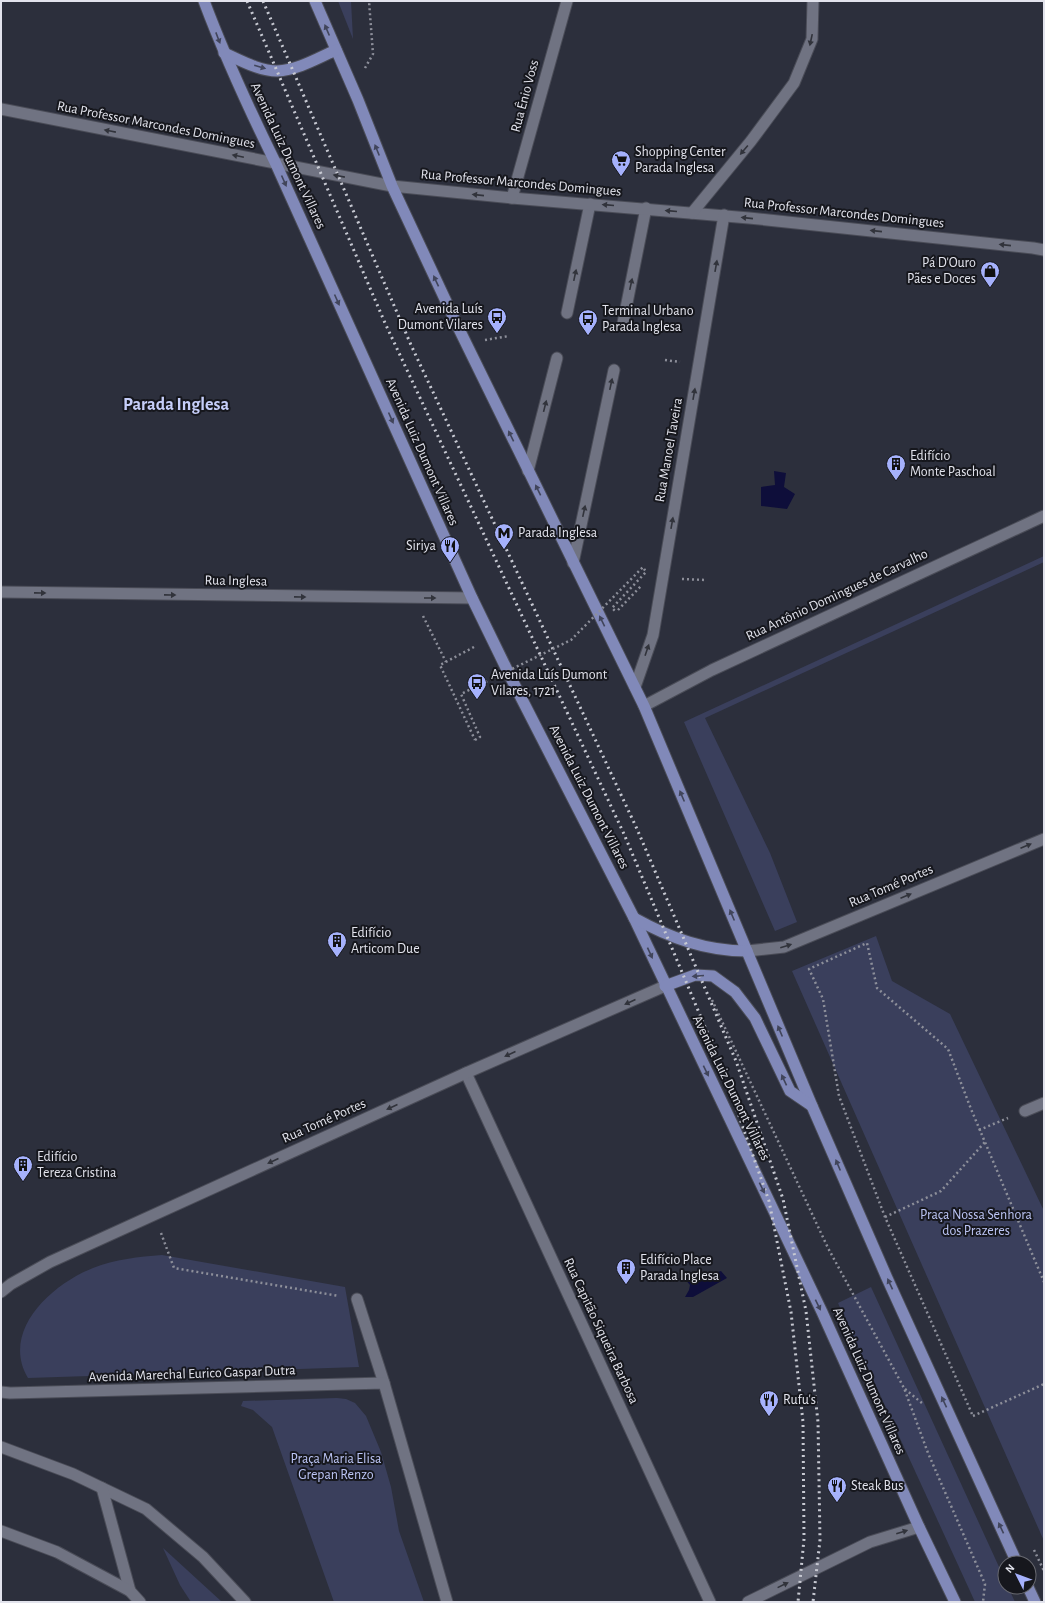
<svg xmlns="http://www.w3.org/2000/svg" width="1045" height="1603" viewBox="0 0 1045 1603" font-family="'Alegreya Sans',sans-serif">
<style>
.green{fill:#3a3f5c}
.water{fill:#0e0e3a}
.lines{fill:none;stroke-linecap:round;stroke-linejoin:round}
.service-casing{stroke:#4a4c57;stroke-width:13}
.minor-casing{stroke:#4a4c57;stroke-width:13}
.secondary-casing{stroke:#4a4c57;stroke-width:13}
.primary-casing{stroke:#4a4c57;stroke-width:13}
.path{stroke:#8d8f9a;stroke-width:2.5;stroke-dasharray:2 3;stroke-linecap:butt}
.service{stroke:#707382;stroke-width:11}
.minor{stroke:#707382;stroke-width:11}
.secondary{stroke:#707382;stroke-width:11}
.primary{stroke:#8189b9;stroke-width:11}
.rail{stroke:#c7c9d2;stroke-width:3;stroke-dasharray:2 4;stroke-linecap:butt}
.path-bridge{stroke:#8d8f9a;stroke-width:2.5;stroke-dasharray:2 3;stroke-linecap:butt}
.oneway{fill:#41455b}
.oneway2{fill:#31333b}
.labels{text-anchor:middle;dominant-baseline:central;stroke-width:4;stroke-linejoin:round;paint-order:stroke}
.street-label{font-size:14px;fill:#e2e3ec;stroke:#16171d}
.poi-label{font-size:14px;fill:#e2e3ec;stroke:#16171d;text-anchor:start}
.park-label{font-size:14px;fill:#bcc5f5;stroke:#16171d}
.district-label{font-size:18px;font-weight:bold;fill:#c6cef9;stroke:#16171d}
</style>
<rect width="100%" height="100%" fill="#2c2f3c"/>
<g class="green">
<path d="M338,1H351L353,39Z"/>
<path d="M1044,556V562L705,718L770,853L797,922L775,931L684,722Z"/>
<path d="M876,936L892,981L950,1014L1044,1211V1541L792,971Z"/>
<path d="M162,1255L345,1287L359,1367L28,1378C0,1331 52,1284 93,1268C115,1259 139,1257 162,1255Z"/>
<path d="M871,1287L1005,1580V1587H1008L1015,1602H975L970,1591L838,1303Z"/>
<path d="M337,1398L346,1399L355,1403L366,1416L381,1452L391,1487L399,1531L424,1602H334L272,1427L253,1410L241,1406L243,1401Z"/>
<path d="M163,1548L222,1602H191L180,1585Z"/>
</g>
<g class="water">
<path d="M774,471L786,473L784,487L795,494L787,509L761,506V487L775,485Z"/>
<path d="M721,1271L727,1278L693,1297H685L689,1290L690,1285L683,1277L690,1273L700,1277Z"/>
</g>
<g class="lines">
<g class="service-casing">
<g id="service">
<path d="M567,313L590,204"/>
<path d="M623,323L646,208"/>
<path d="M528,471L557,358"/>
<path d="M573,563L614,370"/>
</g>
</g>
<g class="minor-casing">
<g id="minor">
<path d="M1,109L392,186L512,198L749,218L1033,248L1044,250"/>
<path d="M512,198L567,1"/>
<path d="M692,213L751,141L794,83L812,39L813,1"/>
<path d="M1,592L472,598"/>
<path d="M635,687L653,635L724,215"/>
<path d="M644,706L712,670L1044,516"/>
<path d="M747,951L784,947L1044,839"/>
<path d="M466,1073L710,1602"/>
<path d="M1025,1111L1044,1103"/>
<path d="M357,1299L384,1383"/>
<path d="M1,1392L10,1393L384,1383L447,1602"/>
<path d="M1,1447L73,1474L146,1509L203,1557L245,1602"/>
<path d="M102,1488L130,1591"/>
<path d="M1,1531L57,1552L130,1591L140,1602"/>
<path d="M748,1602L870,1542L919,1527"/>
</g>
</g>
<g class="secondary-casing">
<path id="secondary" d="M1,1292L11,1284L50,1262L466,1073L665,986"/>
</g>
<g class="primary-casing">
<g id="primary">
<path d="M204,1C225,57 250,111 276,164L472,598L511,678L634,918L822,1312L919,1527L955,1602"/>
<path d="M315,1L358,100L392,186L459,329L644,706L812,1106L887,1278L1017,1563"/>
<path d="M224,53C240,60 259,71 277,71C298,70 318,58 336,50"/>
<path d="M634,918C670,938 706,951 747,951"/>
<path d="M665,986L695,975L713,976L735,992L755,1018L790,1091L812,1106"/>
<path d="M1028,1587L1035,1602"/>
</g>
</g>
<g class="path">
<path d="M365,68L373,54L369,1"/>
<path d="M485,340L509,336"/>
<path d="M665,360L680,362"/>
<path d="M682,579L706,580"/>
<path d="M618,610L642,585"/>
<path d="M423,616L446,662"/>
<path d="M474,647L440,665L475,740"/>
<path d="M712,1000L828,1248L904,1388L928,1453L985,1584L983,1602"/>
<path d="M979,1130L1008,1118"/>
<path d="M885,1217L941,1191L985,1142"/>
<path d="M161,1233L174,1268L339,1296"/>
<path d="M905,1389L923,1404"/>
<path d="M972,1414L885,1217L839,1096L823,999L809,969L867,943L877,988L948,1049L971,1109L1044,1282"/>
<path d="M973,1416L1044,1384"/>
<path d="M1034,1550L1044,1571"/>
</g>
<use href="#service" class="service"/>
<use href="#minor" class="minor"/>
<use href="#secondary" class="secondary"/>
<use href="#primary" class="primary"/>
<g class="rail">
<path d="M247,1L385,323L624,834L721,1065L769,1201L791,1312L803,1422L804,1539L798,1602"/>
<path d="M263,1L411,345L637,829L736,1061L783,1199L806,1311L818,1422L820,1540L813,1602"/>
</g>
<path class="path-bridge" d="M475,740L480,737L461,694L571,640L643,567L646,572L612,608L616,612"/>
</g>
<defs><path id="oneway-solid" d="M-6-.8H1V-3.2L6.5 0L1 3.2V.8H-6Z"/></defs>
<g class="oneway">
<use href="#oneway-solid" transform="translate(327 30) rotate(-113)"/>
<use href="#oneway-solid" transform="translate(218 38) rotate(69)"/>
<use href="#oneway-solid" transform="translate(260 67) rotate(16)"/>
<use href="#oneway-solid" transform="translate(377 150) rotate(-112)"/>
<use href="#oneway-solid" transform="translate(284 181) rotate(66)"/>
<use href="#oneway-solid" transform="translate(436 281) rotate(-115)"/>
<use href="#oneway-solid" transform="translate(337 300) rotate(66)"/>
<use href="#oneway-solid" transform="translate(391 418) rotate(66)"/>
<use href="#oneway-solid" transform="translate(511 436) rotate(-116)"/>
<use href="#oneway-solid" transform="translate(538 490) rotate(-116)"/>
<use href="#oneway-solid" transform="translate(602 621) rotate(-116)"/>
<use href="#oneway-solid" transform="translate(682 796) rotate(-113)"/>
<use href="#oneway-solid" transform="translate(732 915) rotate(-113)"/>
<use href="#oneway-solid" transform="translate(650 953) rotate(65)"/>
<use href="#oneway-solid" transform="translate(698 976) rotate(175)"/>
<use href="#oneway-solid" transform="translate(780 1031) rotate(-113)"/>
<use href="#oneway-solid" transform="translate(706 1071) rotate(64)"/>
<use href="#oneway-solid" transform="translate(784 1080) rotate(-115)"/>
<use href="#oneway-solid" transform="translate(838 1165) rotate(-113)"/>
<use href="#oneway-solid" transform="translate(762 1188) rotate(64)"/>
<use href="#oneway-solid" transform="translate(890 1284) rotate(-115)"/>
<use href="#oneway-solid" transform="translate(818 1305) rotate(64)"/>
<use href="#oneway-solid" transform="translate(944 1402) rotate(-115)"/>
<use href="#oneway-solid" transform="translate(1001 1528) rotate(-115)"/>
</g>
<g class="oneway2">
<use href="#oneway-solid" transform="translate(811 40) rotate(102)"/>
<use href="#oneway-solid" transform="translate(110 131) rotate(-169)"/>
<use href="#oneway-solid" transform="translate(744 150) rotate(130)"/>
<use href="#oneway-solid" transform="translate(238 156) rotate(-168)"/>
<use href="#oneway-solid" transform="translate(339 176) rotate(-169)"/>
<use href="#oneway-solid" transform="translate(478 195) rotate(-174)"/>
<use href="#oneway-solid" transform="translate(608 205) rotate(-175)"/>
<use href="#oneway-solid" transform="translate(671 211) rotate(-175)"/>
<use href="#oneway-solid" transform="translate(747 218) rotate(-174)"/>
<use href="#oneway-solid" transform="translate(876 231) rotate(-174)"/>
<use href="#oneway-solid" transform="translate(1005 245) rotate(-174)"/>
<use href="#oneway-solid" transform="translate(716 266) rotate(-80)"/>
<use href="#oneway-solid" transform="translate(575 275) rotate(-78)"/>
<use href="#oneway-solid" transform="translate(631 284) rotate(-78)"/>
<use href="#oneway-solid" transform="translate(611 384) rotate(-78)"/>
<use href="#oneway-solid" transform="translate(694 394) rotate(-80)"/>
<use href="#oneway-solid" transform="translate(545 406) rotate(-76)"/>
<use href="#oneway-solid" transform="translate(584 511) rotate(-78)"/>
<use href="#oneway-solid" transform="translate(672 523) rotate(-80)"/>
<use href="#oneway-solid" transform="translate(40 593) rotate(1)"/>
<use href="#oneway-solid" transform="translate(170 595) rotate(1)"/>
<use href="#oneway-solid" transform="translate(300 597) rotate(1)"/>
<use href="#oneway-solid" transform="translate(430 598)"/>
<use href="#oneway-solid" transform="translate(647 650) rotate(-71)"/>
<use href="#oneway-solid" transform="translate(1026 846) rotate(-23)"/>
<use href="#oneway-solid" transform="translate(906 896) rotate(-23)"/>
<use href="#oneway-solid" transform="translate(786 946) rotate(-17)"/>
<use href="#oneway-solid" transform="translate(630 1002) rotate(156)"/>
<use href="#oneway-solid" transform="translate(510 1054) rotate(156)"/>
<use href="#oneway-solid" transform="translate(392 1107) rotate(156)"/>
<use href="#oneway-solid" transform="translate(273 1161) rotate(156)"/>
<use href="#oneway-solid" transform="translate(902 1532) rotate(-17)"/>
<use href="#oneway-solid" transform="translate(783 1585) rotate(-26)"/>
</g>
<defs>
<g id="supermarket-pin" transform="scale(1)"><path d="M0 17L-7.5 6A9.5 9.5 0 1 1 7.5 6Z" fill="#a5b1fc" stroke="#16171d"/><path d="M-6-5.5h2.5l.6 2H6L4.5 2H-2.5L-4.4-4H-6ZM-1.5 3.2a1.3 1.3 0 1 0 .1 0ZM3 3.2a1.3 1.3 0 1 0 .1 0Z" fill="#111"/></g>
<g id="shop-pin" transform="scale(1)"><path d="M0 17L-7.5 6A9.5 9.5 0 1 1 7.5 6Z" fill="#a5b1fc" stroke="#16171d"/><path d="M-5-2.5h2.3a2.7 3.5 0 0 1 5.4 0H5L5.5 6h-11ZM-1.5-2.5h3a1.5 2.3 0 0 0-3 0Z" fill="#111"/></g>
<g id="bus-pin" transform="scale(1)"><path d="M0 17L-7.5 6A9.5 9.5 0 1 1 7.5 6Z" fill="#a5b1fc" stroke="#16171d"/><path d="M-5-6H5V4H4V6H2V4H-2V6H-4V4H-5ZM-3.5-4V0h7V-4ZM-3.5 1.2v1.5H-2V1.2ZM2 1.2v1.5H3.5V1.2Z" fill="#111"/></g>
<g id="building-pin" transform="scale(1)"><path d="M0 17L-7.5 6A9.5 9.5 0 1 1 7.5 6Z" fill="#a5b1fc" stroke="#16171d"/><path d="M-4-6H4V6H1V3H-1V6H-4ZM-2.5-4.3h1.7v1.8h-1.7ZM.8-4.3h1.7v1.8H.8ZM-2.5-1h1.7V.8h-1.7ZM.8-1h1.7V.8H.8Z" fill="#111"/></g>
<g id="metro-pin" transform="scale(1)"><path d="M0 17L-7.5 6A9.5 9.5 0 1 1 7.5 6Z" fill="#a5b1fc" stroke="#16171d"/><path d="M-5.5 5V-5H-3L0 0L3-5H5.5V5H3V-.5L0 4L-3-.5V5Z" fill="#111"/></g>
<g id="restaurant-pin" transform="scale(1)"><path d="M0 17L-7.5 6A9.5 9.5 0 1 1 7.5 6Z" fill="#a5b1fc" stroke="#16171d"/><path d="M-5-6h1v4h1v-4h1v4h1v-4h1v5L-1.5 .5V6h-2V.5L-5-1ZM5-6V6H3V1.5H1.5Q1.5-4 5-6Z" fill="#111"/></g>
</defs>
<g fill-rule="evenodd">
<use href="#supermarket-pin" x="621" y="160"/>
<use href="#shop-pin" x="990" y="271"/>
<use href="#bus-pin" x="497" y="317"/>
<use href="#bus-pin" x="588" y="319"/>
<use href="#building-pin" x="896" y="464"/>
<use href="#metro-pin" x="504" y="533"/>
<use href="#restaurant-pin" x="450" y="546"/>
<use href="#bus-pin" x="477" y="683"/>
<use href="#building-pin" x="337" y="941"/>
<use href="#building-pin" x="23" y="1165"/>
<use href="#building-pin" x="626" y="1268"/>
<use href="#restaurant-pin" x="769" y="1400"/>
<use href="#restaurant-pin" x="837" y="1486"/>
</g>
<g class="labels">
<g class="street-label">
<text transform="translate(525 96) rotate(-75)">Rua Ênio Voss</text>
<text transform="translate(156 125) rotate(11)">Rua Professor Marcondes Domingues</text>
<text transform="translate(288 156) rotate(65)">Avenida Luiz Dumont Villares</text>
<text transform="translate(521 183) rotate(5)">Rua Professor Marcondes Domingues</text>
<text transform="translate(844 213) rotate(6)">Rua Professor Marcondes Domingues</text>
<text transform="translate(669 450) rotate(-80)">Rua Manoel Taveira</text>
<text transform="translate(422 452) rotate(66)">Avenida Luiz Dumont Villares</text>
<text transform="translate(236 581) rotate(1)">Rua Inglesa</text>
<text transform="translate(837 595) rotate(-25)">Rua Antônio Domingues de Carvalho</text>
<text transform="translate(589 797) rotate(63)">Avenida Luiz Dumont Villares</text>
<text transform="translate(891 886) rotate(-23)">Rua Tomé Portes</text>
<text transform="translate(731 1088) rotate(64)">Avenida Luiz Dumont Villares</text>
<text transform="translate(324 1121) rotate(-24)">Rua Tomé Portes</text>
<text transform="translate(601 1331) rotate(65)">Rua Capitão Siqueira Barbosa</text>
<text transform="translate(192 1374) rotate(-2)">Avenida Marechal Eurico Gaspar Dutra</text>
<text transform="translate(869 1381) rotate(66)">Avenida Luiz Dumont Villares</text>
</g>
<g class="poi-label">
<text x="635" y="152">Shopping Center<tspan x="635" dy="16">Parada Inglesa</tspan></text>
<text x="976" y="263" text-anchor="end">Pá D'Ouro<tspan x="976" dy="16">Pães e Doces</tspan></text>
<text x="483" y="309" text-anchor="end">Avenida Luís<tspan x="483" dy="16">Dumont Vilares</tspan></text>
<text x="602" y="311">Terminal Urbano<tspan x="602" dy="16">Parada Inglesa</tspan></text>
<text x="910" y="456">Edifício<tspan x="910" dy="16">Monte Paschoal</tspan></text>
<text x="518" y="533">Parada Inglesa</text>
<text x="436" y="546" text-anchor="end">Siriya</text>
<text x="491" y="675">Avenida Luís Dumont<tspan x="491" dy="16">Vilares, 1721</tspan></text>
<text x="351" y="933">Edifício<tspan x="351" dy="16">Articom Due</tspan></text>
<text x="37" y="1157">Edifício<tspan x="37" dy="16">Tereza Cristina</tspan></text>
<text x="640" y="1260">Edifício Place<tspan x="640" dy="16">Parada Inglesa</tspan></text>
<text x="783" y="1400">Rufu's</text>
<text x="851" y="1486">Steak Bus</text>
</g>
<g class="park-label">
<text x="976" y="1215">Praça Nossa Senhora<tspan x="976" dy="16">dos Prazeres</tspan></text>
<text x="336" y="1459">Praça Maria Elisa<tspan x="336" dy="16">Grepan Renzo</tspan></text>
</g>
<g class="district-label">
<text x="176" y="405">Parada Inglesa</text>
</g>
</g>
<rect width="1045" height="1603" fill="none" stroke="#e2e3ec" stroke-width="4"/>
<g transform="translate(1017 1575) rotate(312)"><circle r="19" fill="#16171d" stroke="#686970"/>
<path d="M0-3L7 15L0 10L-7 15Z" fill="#a5b1fc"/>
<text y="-6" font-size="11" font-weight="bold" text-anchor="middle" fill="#e2e3ec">N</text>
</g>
</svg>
